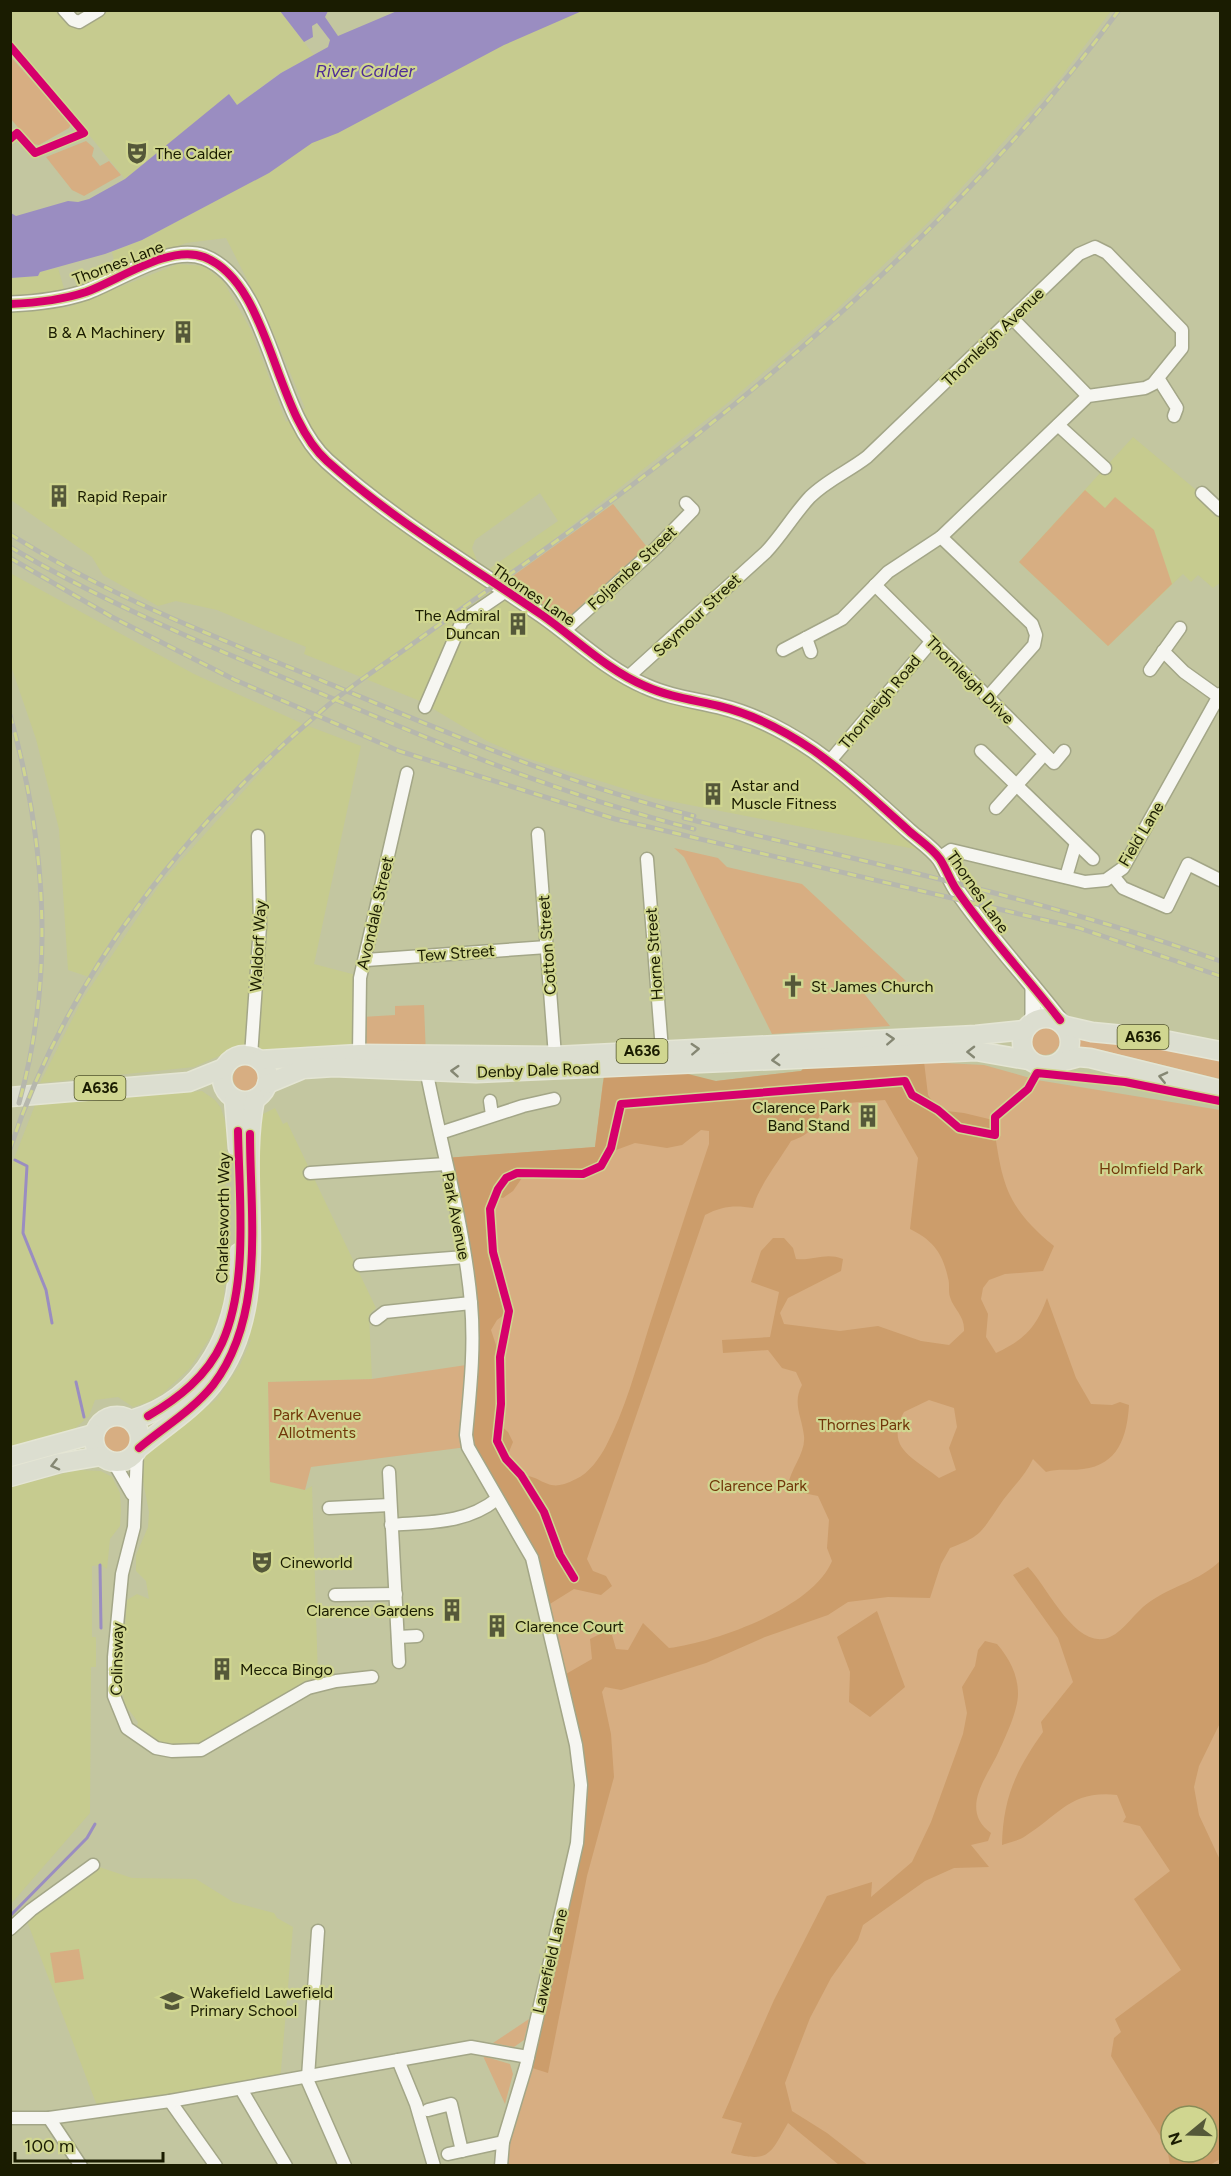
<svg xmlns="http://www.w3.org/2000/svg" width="1231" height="2176" viewBox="0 0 1231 2176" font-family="Figtree,sans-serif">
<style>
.built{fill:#c6cb8f;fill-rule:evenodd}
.green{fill:#d7ae82;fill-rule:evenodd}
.forest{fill:#cc9d6b;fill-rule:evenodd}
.water{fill:#9a8dc1}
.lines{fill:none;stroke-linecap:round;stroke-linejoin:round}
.stream{stroke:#9a8dc1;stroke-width:3}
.minor-casing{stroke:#a3a687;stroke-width:15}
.tertiary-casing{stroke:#a3a687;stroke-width:18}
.primary-casing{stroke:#e4e5d4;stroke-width:21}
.minor{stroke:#f6f6f1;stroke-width:12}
.tertiary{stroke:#f6f6f1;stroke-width:15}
.primary{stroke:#dcded0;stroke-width:18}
.rail-casing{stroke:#b6b7ad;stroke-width:5}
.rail{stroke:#d0d690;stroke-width:3;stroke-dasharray:9;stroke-linecap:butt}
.cycleway-casing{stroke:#d0d690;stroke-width:11}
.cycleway{stroke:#d6006c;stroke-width:8}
.oneway{stroke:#858773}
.labels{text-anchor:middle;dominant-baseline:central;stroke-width:4.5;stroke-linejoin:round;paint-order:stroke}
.shield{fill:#d0d690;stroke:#51542c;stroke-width:1.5}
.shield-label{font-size:15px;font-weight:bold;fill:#1a1c01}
.poi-label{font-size:16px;fill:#1a1c01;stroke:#d0d690;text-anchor:start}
.street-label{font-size:16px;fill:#1a1c01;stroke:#d0d690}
.park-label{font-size:16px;fill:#72380a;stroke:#d0d690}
.water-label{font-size:18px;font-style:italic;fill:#4f2d97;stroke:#d0d690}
</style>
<rect width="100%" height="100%" fill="#c3c6a0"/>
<g class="built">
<path d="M506,10L1111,11L1058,81L997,149L939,212L836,310L730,401L496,585L628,677L790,736L925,851L654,798L526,758L487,741L420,701L304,654L306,647L217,610L176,601L158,606L103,575L92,557L11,500L10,312L69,307L178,264L204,266L223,281L251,330L286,422L305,408L270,325L226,238L186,243L116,270L112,252L142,240L223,197ZM540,493L558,521L489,569L477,561L472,548L475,540Z"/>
<path d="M10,11H55L78,29L108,11H280L314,55L280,73L237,105L230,95L125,179L11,39Z"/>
<path d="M58,268L65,292L11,300V278L38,276L40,272Z"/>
<path d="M1133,437L1220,510V583L1213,588L1198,575L1191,582L1183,574L1108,646L1019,562Z"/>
<path d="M10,573L194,674L303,724L361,746L314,964L356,975V1042L347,1047L308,1046L284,1054L264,1051L219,1056L194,1067L40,1083L82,1000L160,884L294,735L228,797L150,885L89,977L68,970L59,829L36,739L11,666Z"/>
<path d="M202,1091L215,1100L221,1108L227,1128L224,1302L211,1336L189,1369L162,1394L148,1402L133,1407L118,1397L95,1400L89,1416L70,1433L10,1448V1169L35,1105Z"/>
<path d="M275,1108L283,1124L287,1122L376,1308L369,1315L372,1379L268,1382L270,1481L305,1490L312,1486L318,1678L204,1744L185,1748L164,1744L149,1737L137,1726L138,1722L125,1705L121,1682L127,1600L137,1594L149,1599L146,1581L136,1571V1555L148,1527L149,1512L142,1476L144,1456L217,1399L240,1365L251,1340L236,1338L259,1116Z"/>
<path d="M77,1470L101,1471L112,1477L120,1493L121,1510L120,1526L110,1539L107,1569L101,1565L92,1566V1637H96V1667H91L90,1813L11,1904V1487Z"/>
<path d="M93,1865L132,1878L196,1879L233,1902L274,1913L277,1918L293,1927L280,2082L99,2111L25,1916Z"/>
</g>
<g class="green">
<path d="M10,56L71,124L69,128L39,145L32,144L11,119Z"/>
<path d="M86,141L94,148L92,156L100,166L109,161L121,175L84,196L72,190L46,157Z"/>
<path d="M1085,490L1105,508L1115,497L1154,530L1172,584L1108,646L1019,562Z"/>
<path d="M613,504L647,547L564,621L503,583Z"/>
<path d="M674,848L718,858L727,867L802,884L906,981L862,991L890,1026L772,1034L684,857Z"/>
<path d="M424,1005L426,1056L359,1054L362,1017L395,1015V1006Z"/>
<circle cx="1045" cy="1040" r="15"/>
<path d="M1078,1036L1220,1057V1079L1097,1049L1077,1047Z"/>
<path d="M924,1062L984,1065L1037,1080L1220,1110V2165H501L577,1843L581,1785L532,1558L467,1447L311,1467L305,1490L270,1482L268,1382L372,1379L473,1364L471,1303L445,1158L595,1147L603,1082L716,1081L801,1071ZM1171,2116H1207V2152H1171Z"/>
<circle cx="246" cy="1078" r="13"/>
<circle cx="117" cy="1439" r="14"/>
<path d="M79,1949L84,1979L55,1983L50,1953Z"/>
<path d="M529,2019L524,2040L514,2047L493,2043Z"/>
<path d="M483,2056L510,2064L513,2074L505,2104Z"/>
</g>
<g class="forest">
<path d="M923,1053L928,1095L938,1110L964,1113L993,1120C1002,1182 1004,1205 1054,1246L1043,1271L1005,1274L989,1280L983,1288L981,1299L988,1314L986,1337L996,1353C1025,1339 1036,1328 1047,1298L1076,1378L1091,1404L1112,1405L1120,1402L1129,1405C1127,1437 1118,1465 1083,1469C1070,1471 1058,1468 1046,1472L1033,1459C1024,1478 1010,1489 999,1506C981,1532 982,1536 950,1548L941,1564L930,1598L888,1597L848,1602L828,1615L765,1637L706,1663L621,1690L605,1687L602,1692L611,1734L614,1777L587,1876L548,2073L526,2066L580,1804L559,1678L592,1659L590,1639L602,1633L612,1635L616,1649L628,1650L643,1623L669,1648C716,1642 813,1608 832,1561L827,1548L829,1520L818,1496L798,1492L788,1486C790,1469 806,1453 804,1436C802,1417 792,1403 802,1385L796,1372L782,1368L768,1350L723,1353L722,1340L770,1337L779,1292L751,1282L761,1251L773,1238H784L793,1248L796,1259C814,1261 825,1252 843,1259L841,1271L788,1298L780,1313L784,1324L840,1331L878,1326L921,1341L949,1345L964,1331C965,1316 954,1310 950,1297C948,1291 950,1284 948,1278C943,1254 933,1240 910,1229L918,1158L885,1100L823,1105C817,1126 811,1134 791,1141C779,1161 758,1187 753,1208C735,1205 722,1206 705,1215L587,1559L593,1571L606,1576L612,1586L601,1595L574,1589L545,1607L532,1557L468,1447L471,1303L445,1158L595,1147L605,1067L676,1071L716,1081L801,1071L813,1057ZM701,1130L709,1131V1144C688,1206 668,1268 648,1330C636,1369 625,1410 606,1446C599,1459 589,1473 576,1479C546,1495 545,1476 521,1475L506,1459L513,1442L508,1432L498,1423L501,1404L500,1357L491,1330L497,1320L509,1311C505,1279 479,1227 495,1196L503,1198L513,1191L526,1172L583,1174L601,1166L616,1150L635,1143L667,1148L682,1145ZM929,1400L954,1408L957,1427L949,1448L956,1470L939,1478C915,1458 884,1449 904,1412Z"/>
<path d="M1220,1561V1723L1199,1766L1194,1787L1199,1815L1220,1860V2159L1210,2165H1170L1167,2147L1111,2056L1114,2038L1121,2032L1115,2019L1181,1970L1134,1899L1170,1871L1140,1826L1123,1822L1126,1817L1117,1795C1070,1790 1060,1815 1024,1837C1018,1841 1009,1842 1002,1845C1003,1798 1016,1770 1043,1732L1041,1722L1073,1682L1058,1638L1013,1575L1028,1567C1048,1587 1076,1652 1110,1637C1125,1630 1135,1612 1148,1603C1171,1586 1200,1581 1220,1561ZM1171,2116H1207V2152H1171Z"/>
<path d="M877,1611L905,1687L870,1717L849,1702L850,1672L837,1637Z"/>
<path d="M985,1641L997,1644C1009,1658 1018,1674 1018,1694C1018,1710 1006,1736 999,1751C987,1777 959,1810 991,1833L988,1841L971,1845L989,1867L954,1868L925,1881L863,1925L858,1940L831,1978L810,2018L785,2083L792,2111L827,2133L868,2165H839L788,2123C770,2154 770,2163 731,2153L742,2123L722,2118L774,2000L827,1896L872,1882L871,1897L912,1862L931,1822L963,1734L967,1713L962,1687L975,1666L978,1650Z"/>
</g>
<path class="water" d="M280,11H328L325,17L338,36L397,11H582L504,45L338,133L312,143L269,173L142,240L105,254L40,272L38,276L11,278V213L16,216L68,201L78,202L89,199L125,179L229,94L237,105L281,73L328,47L330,40L317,23L312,26L313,37L304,42Z"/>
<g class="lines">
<g class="stream">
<path d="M15,1160L27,1166L23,1233L46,1290L52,1323"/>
<path d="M76,1382L84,1417"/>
<path d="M100,1565L101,1628"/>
<path d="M10,1916L87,1838L95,1824"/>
</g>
<g class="minor-casing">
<g id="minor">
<path d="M64,10L73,20L79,22L99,10"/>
<path d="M1012,318L1088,396"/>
<path d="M1158,378L1177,408L1174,416"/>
<path d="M1058,425L1105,468"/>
<path d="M1202,493L1220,510"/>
<path d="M941,537L1032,624L1036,635L1034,645L987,698"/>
<path d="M875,585L1054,763L1064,751"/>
<path d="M564,631L656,548L693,510L686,503"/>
<path d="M806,638L811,652"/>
<path d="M1163,651L1184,672L1219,697"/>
<path d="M1150,670L1180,628"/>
<path d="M628,677L766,552C782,535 794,514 810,497C827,480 849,471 867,457L1079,254L1095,247L1107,253L1182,330V348L1153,384L1145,388L1088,396L941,537L888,572L842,619L783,650"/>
<path d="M425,707L462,621L506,591"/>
<path d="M981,751L1093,859"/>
<path d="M829,762L931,642"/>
<path d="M996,808L1040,759"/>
<path d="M538,834L555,1056"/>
<path d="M939,858L951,850L1085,882L1106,880L1123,868L1220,694"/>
<path d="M647,859L662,1050"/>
<path d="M1066,877L1076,843"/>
<path d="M1114,877L1123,888L1167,907L1188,864L1220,880"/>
<path d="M366,960L547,947"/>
<path d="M359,1054L360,978L407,773"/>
<path d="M251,1056L260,926L258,836"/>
<path d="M426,1069C441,1147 464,1224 471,1303C475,1348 470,1391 466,1435L468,1447L532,1558L576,1745L581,1785L577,1843L526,2066L503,2142L501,2166"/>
<path d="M490,1101L492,1115"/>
<path d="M440,1133L523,1106L554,1099"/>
<path d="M310,1173L446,1164"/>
<path d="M360,1265L465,1257"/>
<path d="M376,1319L385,1312L471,1303"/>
<path d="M137,1452L134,1527L122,1574L114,1657V1696L127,1728L156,1748L172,1751L201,1750L308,1688L336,1681L372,1677"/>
<path d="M114,1463L132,1494"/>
<path d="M389,1472L399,1662"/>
<path d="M329,1508L390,1505"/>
<path d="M391,1525C429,1522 466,1524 497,1499"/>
<path d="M335,1595L396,1594"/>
<path d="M398,1637L417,1636"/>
<path d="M10,1929L31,1910L93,1865"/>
<path d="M398,2060L416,2104L434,2166"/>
<path d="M306,2077L345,2166"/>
<path d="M308,2077L318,1931"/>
<path d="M241,2089L286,2166"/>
<path d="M170,2101L216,2166"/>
<path d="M428,2110L451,2104L462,2151"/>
<path d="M10,2118H49L170,2101L471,2047L528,2057"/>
<path d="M49,2118L81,2166"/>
<path d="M448,2154L503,2142"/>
</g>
</g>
<g class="tertiary-casing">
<g id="tertiary">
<path d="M10,304C35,303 62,300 86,292C119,280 169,244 204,257C271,283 273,413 327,461C393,520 469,565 542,615C575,638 607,670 645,686C669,697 694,700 719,706C752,714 785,731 813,750C847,774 878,803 909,831C918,839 932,848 940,859C946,868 950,880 956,889C987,935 1026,976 1060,1020"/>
<path d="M1033,987V1021"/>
</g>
</g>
<g class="primary-casing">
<g id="primary">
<circle cx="1046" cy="1042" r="24"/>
<path d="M1066,1026L1092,1032L1154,1038L1220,1051"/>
<circle cx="245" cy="1078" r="23"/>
<path d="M259,1060L359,1054L555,1056L976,1035L1024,1030"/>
<path d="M1060,1062L1079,1057L1090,1058L1220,1090"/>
<path d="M267,1084L303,1069L334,1067L476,1073L976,1051L1028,1060"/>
<path d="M10,1097L189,1082L224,1068"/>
<path d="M234,1099L238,1148"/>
<circle cx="117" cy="1439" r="23"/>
<path d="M131,1420C207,1399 239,1327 239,1253"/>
<path d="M139,1448C164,1427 192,1410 212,1385C277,1303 236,1192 255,1099"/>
<path d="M10,1457L94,1434"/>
<path d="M10,1477L60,1463L101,1456"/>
</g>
</g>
<use href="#minor" class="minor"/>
<use href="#tertiary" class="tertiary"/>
<use href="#primary" class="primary"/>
<g class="rail-casing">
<g id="rail">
<path d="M10,534C106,595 213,636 318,679C442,731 564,783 694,816"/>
<path d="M10,547C110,606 216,649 322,694C445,746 564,796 694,829"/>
<path d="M10,558L112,617L235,680L399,751L615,819L1079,928L1220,976"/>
<path d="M10,715C46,842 55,975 19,1103"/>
<path d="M684,818C864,862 1046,899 1220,961"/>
<path d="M10,1149C67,976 189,822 326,707C353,684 383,665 411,645C479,596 548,548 615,498C799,360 982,197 1119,10"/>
</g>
</g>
<use href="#rail" class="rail"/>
<g class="cycleway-casing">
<g id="cycleway">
<path d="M10,46L84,133L35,153L17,133L10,139"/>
<path d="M10,304C35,303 62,300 86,292C119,280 169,244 204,257C271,283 273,413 327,461C393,520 469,565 542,615C575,638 607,670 645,686C669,697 694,700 719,706C752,714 785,731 813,750C847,774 878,803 909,831C918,839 932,848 940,859C946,868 950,880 956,889C987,935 1026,976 1060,1020"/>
<path d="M148,1416C179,1398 207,1376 222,1343C249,1283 239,1196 238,1131"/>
<path d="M139,1448C164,1427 193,1410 213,1385C266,1316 250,1215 250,1134"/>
<path d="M574,1578L560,1555L544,1512L521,1475L506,1459L497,1441L501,1404L500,1357L509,1311L493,1252L490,1209L498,1189L506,1178L517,1173L583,1174L601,1166L611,1148L621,1104L905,1081L912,1095L938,1110L959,1128L995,1135V1117L1028,1089L1037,1073L1125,1082L1220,1101"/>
</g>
</g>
<use href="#cycleway" class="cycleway"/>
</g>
<defs><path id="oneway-chevron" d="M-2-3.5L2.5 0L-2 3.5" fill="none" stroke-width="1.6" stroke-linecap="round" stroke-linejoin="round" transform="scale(1.5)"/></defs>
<g class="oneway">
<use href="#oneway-chevron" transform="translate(890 1039) rotate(-3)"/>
<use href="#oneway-chevron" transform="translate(695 1049) rotate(-3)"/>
<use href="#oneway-chevron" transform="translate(971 1052) rotate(-179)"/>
<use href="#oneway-chevron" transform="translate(776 1060) rotate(176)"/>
<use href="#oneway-chevron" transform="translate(455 1071) rotate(-176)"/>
<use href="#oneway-chevron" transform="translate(1163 1077) rotate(-167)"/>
<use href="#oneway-chevron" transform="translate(55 1465) rotate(166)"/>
</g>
<defs>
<g id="theatre-bare" transform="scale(1.8)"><path d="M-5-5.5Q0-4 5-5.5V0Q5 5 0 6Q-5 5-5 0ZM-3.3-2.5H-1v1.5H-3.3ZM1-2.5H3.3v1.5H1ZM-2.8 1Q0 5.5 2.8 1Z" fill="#555839" stroke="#d0d690" stroke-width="2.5" paint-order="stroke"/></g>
<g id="building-bare" transform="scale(1.8)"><path d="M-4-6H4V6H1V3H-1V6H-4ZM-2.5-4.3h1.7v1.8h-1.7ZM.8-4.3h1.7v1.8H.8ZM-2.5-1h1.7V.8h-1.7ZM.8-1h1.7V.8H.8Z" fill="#555839" stroke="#d0d690" stroke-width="2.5" paint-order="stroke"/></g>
<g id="church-bare" transform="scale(1.8)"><path d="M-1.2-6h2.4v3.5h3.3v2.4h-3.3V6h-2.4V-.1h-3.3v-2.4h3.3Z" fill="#555839" stroke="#d0d690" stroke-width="2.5" paint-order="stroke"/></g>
<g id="school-bare" transform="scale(1.8)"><path d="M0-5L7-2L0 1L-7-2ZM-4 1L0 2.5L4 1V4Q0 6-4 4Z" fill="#555839" stroke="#d0d690" stroke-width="2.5" paint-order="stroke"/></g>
</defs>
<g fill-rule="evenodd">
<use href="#theatre-bare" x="137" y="153"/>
<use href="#building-bare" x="183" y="332"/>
<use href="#building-bare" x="59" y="496"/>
<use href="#building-bare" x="518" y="624"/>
<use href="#building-bare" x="713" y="794"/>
<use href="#church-bare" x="793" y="986"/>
<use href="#building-bare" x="868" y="1116"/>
<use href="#theatre-bare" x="262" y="1562"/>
<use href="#building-bare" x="452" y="1610"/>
<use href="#building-bare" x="497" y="1626"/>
<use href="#building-bare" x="222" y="1669"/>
<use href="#school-bare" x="172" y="2001"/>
</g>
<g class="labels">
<g class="shield">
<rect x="1117.5" y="1025" width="51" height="24" rx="4.5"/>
<rect x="616.5" y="1039" width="51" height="24" rx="4.5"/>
<rect x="74.5" y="1076" width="51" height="24" rx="4.5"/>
</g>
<g class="shield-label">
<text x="1143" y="1037">A636</text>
<text x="642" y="1051">A636</text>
<text x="100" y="1088">A636</text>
</g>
<g class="poi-label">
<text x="155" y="153">The Calder</text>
<text x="165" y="332" text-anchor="end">B &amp; A Machinery</text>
<text x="77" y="496">Rapid Repair</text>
<text x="500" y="615" text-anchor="end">The Admiral<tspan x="500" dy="18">Duncan</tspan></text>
<text x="731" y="785">Astar and<tspan x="731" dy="18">Muscle Fitness</tspan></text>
<text x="811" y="986">St James Church</text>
<text x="850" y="1107" text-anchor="end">Clarence Park<tspan x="850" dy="18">Band Stand</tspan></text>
<text x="280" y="1562">Cineworld</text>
<text x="434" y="1610" text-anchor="end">Clarence Gardens</text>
<text x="515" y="1626">Clarence Court</text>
<text x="240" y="1669">Mecca Bingo</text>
<text x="190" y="1992">Wakefield Lawefield<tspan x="190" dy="18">Primary School</tspan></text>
</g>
<g class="street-label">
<text transform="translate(118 263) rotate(-21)">Thornes Lane</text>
<text transform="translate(993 337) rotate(-44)">Thornleigh Avenue</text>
<text transform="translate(632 568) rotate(-43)">Foljambe Street</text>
<text transform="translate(534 595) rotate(34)">Thornes Lane</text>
<text transform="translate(697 615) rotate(-43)">Seymour Street</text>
<text transform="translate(970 680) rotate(45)">Thornleigh Drive</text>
<text transform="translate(880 702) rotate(-50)">Thornleigh Road</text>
<text transform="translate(1141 834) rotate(-59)">Field Lane</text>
<text transform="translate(978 892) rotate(55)">Thornes Lane</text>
<text transform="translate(375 913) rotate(-77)">Avondale Street</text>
<text transform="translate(547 945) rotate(-94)">Cotton Street</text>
<text transform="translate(258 946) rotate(-87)">Waldorf Way</text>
<text transform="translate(456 953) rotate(-4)">Tew Street</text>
<text transform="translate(654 954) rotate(-94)">Horne Street</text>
<text transform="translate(538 1070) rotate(-2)">Denby Dale Road</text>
<text transform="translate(456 1216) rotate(79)">Park Avenue</text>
<text transform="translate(223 1218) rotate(-89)">Charlesworth Way</text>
<text transform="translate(117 1659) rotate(-89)">Colinsway</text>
<text transform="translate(550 1961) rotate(-77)">Lawefield Lane</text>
</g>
<g class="park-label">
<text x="1151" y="1168">Holmfield Park</text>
<text x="317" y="1414">Park Avenue<tspan x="317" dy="18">Allotments</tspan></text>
<text x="864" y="1424">Thornes Park</text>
<text x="758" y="1485">Clarence Park</text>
</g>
<g class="water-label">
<text x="365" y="71">River Calder</text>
</g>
</g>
<rect width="1231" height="2176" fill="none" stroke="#1a1c01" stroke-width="24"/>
<g transform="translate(1189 2134) rotate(251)"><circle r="28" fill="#d0d690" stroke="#878c57" stroke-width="1.5"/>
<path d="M0-4.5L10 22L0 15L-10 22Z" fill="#555839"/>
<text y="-9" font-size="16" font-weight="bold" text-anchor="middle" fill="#1a1c01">N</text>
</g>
<path d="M15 2152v9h148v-9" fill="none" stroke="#1a1c01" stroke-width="3"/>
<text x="24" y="2152" font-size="18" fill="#1a1c01" stroke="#d0d690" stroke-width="4.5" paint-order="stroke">100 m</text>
</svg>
